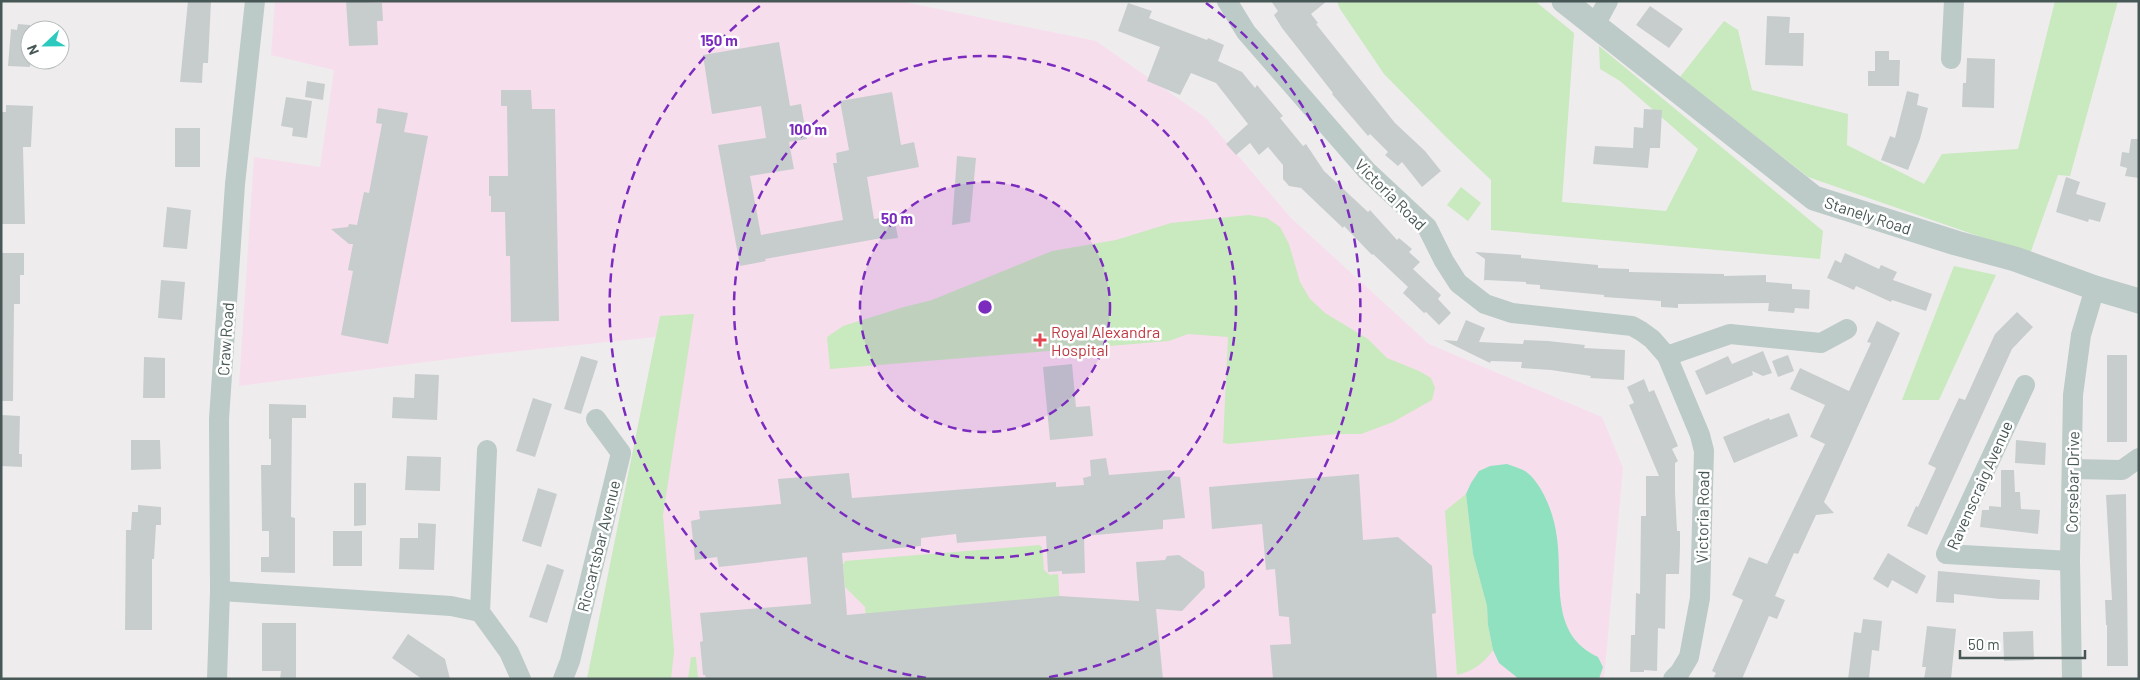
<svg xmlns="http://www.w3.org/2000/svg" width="2140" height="680" viewBox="0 0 2140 680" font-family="Barlow,sans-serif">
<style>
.medical{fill:#f7deec}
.green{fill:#c9e9be}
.water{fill:#90e1bf}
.building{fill:#c7cdcd}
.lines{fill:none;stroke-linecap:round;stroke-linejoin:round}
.minor{stroke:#bccac8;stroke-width:20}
.tertiary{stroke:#bccac8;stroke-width:25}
.ring{fill:none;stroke:#7b2cbf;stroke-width:2.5;stroke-dasharray:9 6}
.health-dot{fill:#e0444e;stroke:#fff;stroke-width:2}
.labels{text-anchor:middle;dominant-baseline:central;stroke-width:5;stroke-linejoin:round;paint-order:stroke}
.street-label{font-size:16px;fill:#475755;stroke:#fff}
.health-label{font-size:16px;fill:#be3a42;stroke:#fff;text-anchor:start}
.centre{fill:#7b2cbf;stroke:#fff;stroke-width:2.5}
.ring-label{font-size:15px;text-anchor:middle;font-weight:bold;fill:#7b2cbf;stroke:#fff;stroke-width:5;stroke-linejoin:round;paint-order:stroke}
</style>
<rect width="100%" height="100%" fill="#efecee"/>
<path class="medical" d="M275,1H899L1096,41L1206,118L1291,218L1429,344L1602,417L1623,468L1604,679H587L656,337L481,355L239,386L254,157L320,167L334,70L271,55Z"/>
<g class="green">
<path d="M1337,1H1535L1574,33L1562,202L1666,211L1698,149L1620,81L1600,69L1599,46L1823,231L1820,259L1491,230V180L1447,138L1384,74L1340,9Z"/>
<path d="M2055,1H2118L2070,176L2058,175L2030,254L1808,177L1680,77L1724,21L1738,30L1752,90L1848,114L1847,145L1924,184L1942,154L2018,149Z"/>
<path d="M1461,187L1481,203L1468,221L1447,205Z"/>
<path d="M1249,215L1267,218L1280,227L1289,244L1300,282L1310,299L1325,313L1368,339L1387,358L1419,371L1431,378L1435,388L1432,400L1393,422L1361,434H1337L1230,444L1223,443L1228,337L1188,334L1169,341L830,369L827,337L843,326L904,307L932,300L1052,251L1116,240L1171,223Z"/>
<path d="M1954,266L1996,275L1939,400H1902Z"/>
<path d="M694,314L663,515L674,651L671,679H587L660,316Z"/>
<path d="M1466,494L1473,554L1487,606L1488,625L1493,650C1483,664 1473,671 1457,675L1445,511Z"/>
<path d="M1039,545L1042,547L1044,570L1050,575L1058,574L1060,606L868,645L865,607L845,587L843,565L845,561Z"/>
<path d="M691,657H696L698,679H688Z"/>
</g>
<path class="water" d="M1507,464C1512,466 1520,468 1525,471C1533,476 1540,487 1544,495C1551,509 1555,522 1557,538C1563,582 1549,634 1598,657L1603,667L1599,679H1519L1499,663L1493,650L1488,625L1487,606L1473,554L1466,494L1471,483L1479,471L1490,466Z"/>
<g class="building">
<path d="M188,1H211L208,63H203L202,83L180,82Z"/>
<path d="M346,1L382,3L383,21H377L378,45L349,46Z"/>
<path d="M1271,1H1327L1311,14L1318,23L1316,24L1395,123L1425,151L1441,171L1422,187L1402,162L1398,166L1385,155L1388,152L1370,134L1368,136L1332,94L1333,93L1282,28L1274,15L1278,11Z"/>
<path d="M1128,3L1152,11L1149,18L1207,40L1208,38L1224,45L1218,61L1242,72L1255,88L1257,85L1283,116L1280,118L1303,146L1306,144L1324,171L1368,212L1370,210L1397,240L1399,238L1412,249L1409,252L1420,262L1413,269L1441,295L1438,299L1451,313L1439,325L1426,312L1424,313L1403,293L1408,287L1373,254L1372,255L1344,226L1343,228L1301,188L1289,186L1283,179V165L1268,147L1259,155L1250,143L1236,155L1226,144L1248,124L1216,83L1191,73L1180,95L1147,81L1160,47L1118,31Z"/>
<path d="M1650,6L1683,29L1669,48L1636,25Z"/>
<path d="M1767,16L1790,17L1789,33H1804L1803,66L1765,65Z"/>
<path d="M18,24L30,25V67L8,66L11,29L17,30Z"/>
<path d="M779,42L790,106L801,104L807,139L789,142L794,169L750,176L761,235L843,220L833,163H837L836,153L849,150L840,101L892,92L901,145L914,142L919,167L867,177L874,219L894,216L898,238L882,240V238L765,259L766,261L740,266L718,145L766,138L761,106L712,114L703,55Z"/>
<path d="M1875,51H1889V60H1900L1899,86H1868V71H1875Z"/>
<path d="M1967,58L1995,59L1994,108L1962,107L1963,83H1966Z"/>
<path d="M307,81L325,84L323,100L305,97Z"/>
<path d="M501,90H531L532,109H555L559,321L511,322L510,256H506L505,212H491V196H489V176H508L507,106H501Z"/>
<path d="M1907,91L1919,94L1917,105L1928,108L1920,139L1908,170L1881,160L1890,136L1895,138Z"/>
<path d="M286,97L312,101L307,138L292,136L293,128L281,126Z"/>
<path d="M6,105L33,106L31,147H23L25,224H1V112H6Z"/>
<path d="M378,108L408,113L404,132L428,136L388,344L341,335L353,271L348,270L353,244H349L331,229L348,227L349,224L357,225L364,192L369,193L382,124L376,123Z"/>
<path d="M1644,109L1662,110L1660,148H1650L1648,168L1593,164L1595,146L1633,148L1634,127L1643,128Z"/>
<rect x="175" y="128" width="25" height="39"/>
<path d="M2131,139H2139V178L2125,176L2127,168L2120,166L2122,152L2129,153Z"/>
<path d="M957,156L976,158L970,222L952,225Z"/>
<path d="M2066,177L2080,182L2076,194L2106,203L2100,222L2089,219L2088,222L2056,212Z"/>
<path d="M167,207L191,210L187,249L163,247Z"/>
<path d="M1475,252L1521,255V258L1598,265V268L1629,269V272L1724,274V276L1766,275V282L1792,284V289L1810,290L1809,309L1795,308L1794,313L1768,311L1769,303L1678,304V308L1661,307V301L1604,297V295L1540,289V285L1526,284V282L1485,280L1484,281L1485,259Z"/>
<path d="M1,253H24V275H20V304H14L13,401H1Z"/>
<path d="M1845,253L1879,269L1881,265L1897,272L1893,280L1932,294L1926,311L1892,300L1891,302L1856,286L1854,290L1827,278L1835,260L1841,263Z"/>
<path d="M161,280L185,282L182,320L158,318Z"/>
<path d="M2017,312L2033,327L2012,349L1927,535L1907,526L1916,506L1918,507L1936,468L1928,464L1959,398L1965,400L1995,334Z"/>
<path d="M1466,320L1485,328L1479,342L1523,344L1524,340L1548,341L1585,345L1584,348L1625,350L1624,380L1590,378L1591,376L1551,370L1521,368L1522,362L1491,361L1490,363L1443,340L1457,341Z"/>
<path d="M1877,321L1900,333L1824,502L1834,513L1816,515L1798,554L1794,553L1775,596L1785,600L1777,619L1769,616L1742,679H1713L1716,673L1712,671L1743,600L1732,595L1749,557L1767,564L1825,444L1810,437L1825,405L1790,389L1800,368L1849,391L1871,343L1867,342Z"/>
<path d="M1763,351L1772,373L1763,376L1752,371L1753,375L1706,395L1695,371L1728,356L1732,364Z"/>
<path d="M1788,355L1794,371L1778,377L1772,361Z"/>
<rect x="2107" y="355" width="20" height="87"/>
<path d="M581,356L598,361L581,414L564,409Z"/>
<path d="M144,357L165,358V398H143Z"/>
<path d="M1072,364L1076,407L1090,406L1093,436L1050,440L1043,367Z"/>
<path d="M415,374L439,375L437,420L392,418L393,397L414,398Z"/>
<path d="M1644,379L1649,392L1654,390L1678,446L1672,449L1678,461L1675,463V492L1677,531H1680V548L1679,574H1666L1665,629L1658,628L1657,671L1644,670V672H1630L1631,635H1635L1636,593L1640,594L1641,516H1646V476H1659L1629,405L1634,403L1627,387Z"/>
<path d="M533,398L552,404L535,457L516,451Z"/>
<path d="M269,404L306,405V418H292L291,517L295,518V573L261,572V557H269V531H262L261,465H271V439H269Z"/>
<path d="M1789,413L1798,436L1734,463L1723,437L1769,418L1770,420Z"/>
<path d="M1,415L20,416L19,454H22V467L1,466Z"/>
<path d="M131,440H160L161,469L131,470Z"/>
<path d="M2016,440L2046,443L2045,465L2015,463Z"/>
<path d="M407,456L441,457L440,491L405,490Z"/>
<path d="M1106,458L1109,475L1171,470L1172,476L1180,477L1185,518L1163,520V529L1084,536L1085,573L1062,574V571L1048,572L1046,536L957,543L956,534L921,538V546L842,553L847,615L1060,596L1139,601L1136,562L1165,560L1167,556L1179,555L1204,572L1205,587L1182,611L1156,609L1163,679H706L705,675H703L700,642L703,641L700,613L811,604L807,557L719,567L717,557L695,560L691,521L700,519L699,511L781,504L778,479L849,473L852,498L1056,482V487L1084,485L1083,478L1091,476L1090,460Z"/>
<path d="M2001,470H2014L2015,492H2020L2021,509L2040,510L2038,534L1980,527L1982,510H1989V506L2001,507Z"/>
<path d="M1359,474L1363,540L1398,537L1432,566L1436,613L1432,614L1437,679H1273L1270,645L1291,644L1289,617L1279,616L1275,569L1266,570L1262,524L1212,529L1209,487Z"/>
<path d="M354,483H366V525L354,526Z"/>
<path d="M538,488L557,494L541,547L522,541Z"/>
<path d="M2126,494L2128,666H2107V625H2106L2105,600H2112L2106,495Z"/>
<path d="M138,505L161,507V525H156L154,559H152V630H125L126,530H131L132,512H138Z"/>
<path d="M418,523L436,524L434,570L399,569L400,538H418Z"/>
<rect x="333" y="531" width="29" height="35"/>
<path d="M1888,553L1926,576L1917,594L1892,580L1888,588L1873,579Z"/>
<path d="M547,564L564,570L547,623L529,617Z"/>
<path d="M1938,571L2040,580L2039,600L2000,599L1954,594V603L1936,602Z"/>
<path d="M1863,619L1882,621L1879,651L1872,650L1869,679H1848L1854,632L1861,633Z"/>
<path d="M262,623H296V679H280L281,671H262Z"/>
<path d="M1927,626L1956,629L1951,679H1924L1926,667H1922Z"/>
<path d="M2033,631L2034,660L2004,661L2003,632Z"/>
<path d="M408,634L445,659L450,679H422L392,658Z"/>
</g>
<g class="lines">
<g class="minor">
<path d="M1227,1L1246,32L1367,171L1427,227L1444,261L1458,283L1485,304L1512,313L1632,326L1641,331L1652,339L1667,356L1700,435L1704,451L1700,598L1689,657L1680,672L1673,679"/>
<path d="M1595,25L1608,1"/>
<path d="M1951,59L1954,1"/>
<path d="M1667,356L1730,334L1821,343L1847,329"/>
<path d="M2025,385L1946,554L2070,561"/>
<path d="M487,450L480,612L509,652L521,679"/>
<path d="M2072,469L2122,470L2139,458"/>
<path d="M220,591L451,606L480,612"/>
<path d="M217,679L220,591L219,419L235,184L255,1"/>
<path d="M563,679L570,661L621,453L596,419"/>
<path d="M2072,679L2070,561L2073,395L2081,335L2095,288"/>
</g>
<path class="tertiary" d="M1564,1L1814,198L1956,243L2015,259L2095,288L2139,301"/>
</g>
<circle cx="985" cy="307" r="125" fill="#7b2cbf" fill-opacity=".12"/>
<g class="ring">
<circle cx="985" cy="307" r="125"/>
<circle cx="985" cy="307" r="251"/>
<path d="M926 678A376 376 0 0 1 764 3M1206 3A376 376 0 0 1 1044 678"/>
</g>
<path class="health-dot" d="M1037.5 332.5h5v5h5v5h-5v5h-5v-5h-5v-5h5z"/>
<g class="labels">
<g class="street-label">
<text transform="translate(1391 194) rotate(45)">Victoria Road</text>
<text transform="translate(1868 215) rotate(18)">Stanely Road</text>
<text transform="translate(225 339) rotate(-86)">Craw Road</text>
<text transform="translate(2072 482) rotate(-89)">Corsebar Drive</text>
<text transform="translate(1979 485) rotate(-66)">Ravenscraig Avenue</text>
<text transform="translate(1702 517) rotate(-89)">Victoria Road</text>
<text transform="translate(598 546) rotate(-76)">Riccartsbar Avenue</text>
</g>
<g class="health-label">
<text x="1051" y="331">Royal Alexandra<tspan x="1051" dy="18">Hospital</tspan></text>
</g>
</g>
<circle cx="985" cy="307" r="8" class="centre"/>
<g class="ring-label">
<text x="719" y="46">150 m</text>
<text x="808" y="135">100 m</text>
<text x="897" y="224">50 m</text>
</g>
<rect width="2140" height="680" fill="none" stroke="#475755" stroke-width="5"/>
<g transform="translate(45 45) rotate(248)"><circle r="24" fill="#ffffff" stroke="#b5bcbb"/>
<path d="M0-4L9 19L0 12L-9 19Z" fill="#2cc9bf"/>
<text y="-8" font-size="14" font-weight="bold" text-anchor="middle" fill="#475755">N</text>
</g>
<path d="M1960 650v8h125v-8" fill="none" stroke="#475755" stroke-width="2.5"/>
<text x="1968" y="650" font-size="15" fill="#475755" stroke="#ffffff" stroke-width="4" paint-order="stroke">50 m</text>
</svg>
